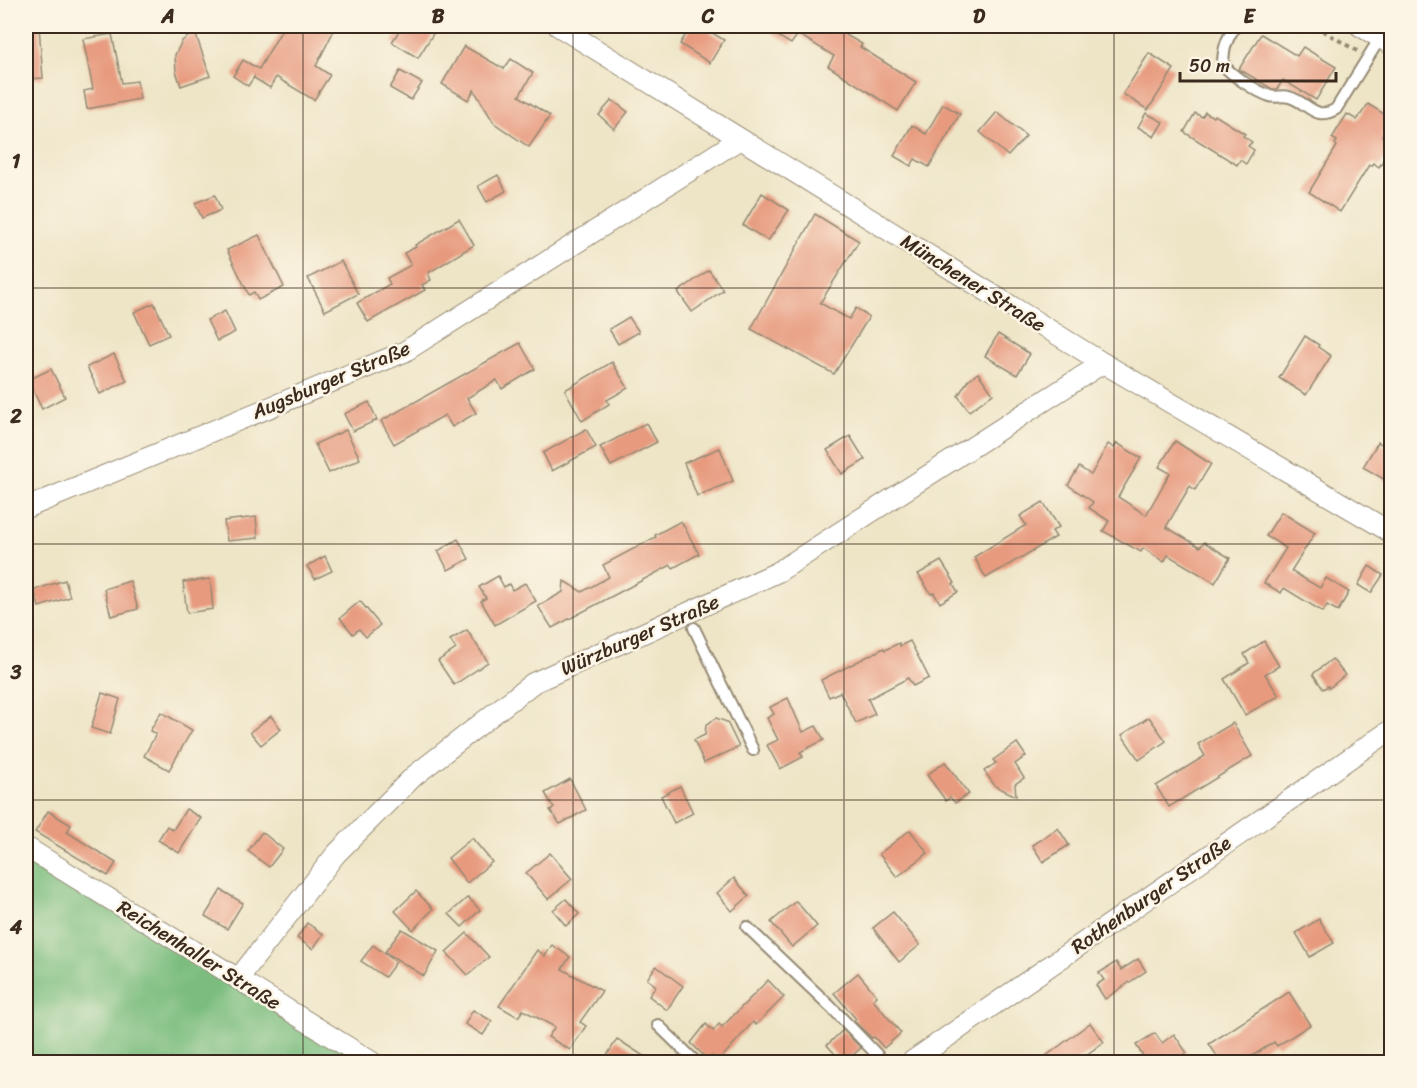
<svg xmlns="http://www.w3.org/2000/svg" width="1417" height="1088" viewBox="0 0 1417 1088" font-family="Sriracha,sans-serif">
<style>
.forest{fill:#7bbd7f;stroke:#5b744e;stroke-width:1.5}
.building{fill:#e79a7e}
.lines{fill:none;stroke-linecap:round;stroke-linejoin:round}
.lane-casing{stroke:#948872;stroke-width:14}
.street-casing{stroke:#948872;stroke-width:22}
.path{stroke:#948872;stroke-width:4;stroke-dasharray:4.5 4.5;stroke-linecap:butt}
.lane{stroke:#fff;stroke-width:10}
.street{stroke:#fff;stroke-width:20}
.grid{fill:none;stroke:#3b2a1e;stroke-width:1.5;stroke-opacity:0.55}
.labels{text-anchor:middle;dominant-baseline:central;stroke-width:5;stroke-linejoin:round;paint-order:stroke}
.street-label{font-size:20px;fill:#3b2a1e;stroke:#fcf5e5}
.neatline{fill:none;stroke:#3b2a1e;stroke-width:2}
.grid-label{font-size:20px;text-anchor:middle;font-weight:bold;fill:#3b2a1e}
</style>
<rect width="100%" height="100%" fill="#fcf5e5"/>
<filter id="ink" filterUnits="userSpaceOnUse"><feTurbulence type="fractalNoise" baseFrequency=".0167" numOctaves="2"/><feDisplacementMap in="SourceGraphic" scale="12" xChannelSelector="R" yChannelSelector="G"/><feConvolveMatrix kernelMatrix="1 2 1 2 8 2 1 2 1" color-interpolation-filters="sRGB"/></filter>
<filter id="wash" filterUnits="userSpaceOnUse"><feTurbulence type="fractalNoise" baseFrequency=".008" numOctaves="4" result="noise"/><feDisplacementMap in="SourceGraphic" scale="24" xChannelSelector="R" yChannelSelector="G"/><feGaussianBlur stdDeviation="1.35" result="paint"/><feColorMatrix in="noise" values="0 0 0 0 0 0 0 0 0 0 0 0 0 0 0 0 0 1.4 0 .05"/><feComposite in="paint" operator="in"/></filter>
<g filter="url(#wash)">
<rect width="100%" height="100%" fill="#eee5c7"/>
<path class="forest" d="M26,846L377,1062H26Z"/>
<g id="blocks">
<g class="building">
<path d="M26,26H39L43,78L26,79Z"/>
<path d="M284,26H321L333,32L316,66L330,75L314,100L276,77L270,88L254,78V77L248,86L233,76L243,60L259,69Z"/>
<path d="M402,26H438L418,58L392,42Z"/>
<path d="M691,26H701L724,40L710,63L680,44Z"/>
<path d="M761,26H830L862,44L860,47L916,82L898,111L828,66L834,56L798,34L791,44Z"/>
<path d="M195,32L210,76L181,86L176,71L175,55L182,41Z"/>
<path d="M112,34L122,83L137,81L140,99L87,109L84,91L93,89L83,39Z"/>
<path d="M1261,34L1297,56L1303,47L1336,67L1316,100L1283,80L1277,89H1272L1239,69Z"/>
<path d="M464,46L504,69L511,59L533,73L519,96L550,116L529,147L494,123L474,90L468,100L442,84Z"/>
<path d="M1149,53L1174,69L1148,110L1123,94Z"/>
<path d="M400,71L422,83L411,100L390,88Z"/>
<path d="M612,100L628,112L614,129L599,115Z"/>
<path d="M943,104L960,114L929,167L915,159L911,166L894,156L912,125L926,134Z"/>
<path d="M1368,104L1392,119L1382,136L1392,142V146L1379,167L1373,163L1371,166L1369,165L1340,212L1309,192L1337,146L1335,144L1337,141L1332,138L1347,114L1357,120Z"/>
<path d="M997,112L1026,136L1008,156L980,132Z"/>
<path d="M1205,112L1213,117L1215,115L1245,134L1243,136L1252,142L1248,146L1254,150L1246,164L1240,160L1237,165L1184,132L1195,113L1202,117Z"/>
<path d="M1146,113L1163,122L1154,137L1138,127Z"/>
<path d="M498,175L506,191L487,202L478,186Z"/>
<path d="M762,193L789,210L768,241L743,225Z"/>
<path d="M215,195L221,210L202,218L195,203Z"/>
<path d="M815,214L859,241L820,303L849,319L856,308L869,317L834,374L751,329Z"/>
<path d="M459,219L474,245L428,273L431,280L422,285L425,290L368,322L357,303L390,284L387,278L411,265L404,253L416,247L415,245Z"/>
<path d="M259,235L284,287L258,300L254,292L249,295L227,250Z"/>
<path d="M341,261L358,294L325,311L308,278Z"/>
<path d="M709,270L723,290L692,312L678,292Z"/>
<path d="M154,303L169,335L149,344L134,312Z"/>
<path d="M225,311L235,332L217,341L207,320Z"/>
<path d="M629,317L639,332L618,344L609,329Z"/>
<path d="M998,334L1030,354L1017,375L985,356Z"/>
<path d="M1305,336L1319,345L1318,347L1331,356L1306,395L1279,378Z"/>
<path d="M520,343L535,369L502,389L497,380L467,398L476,413L452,427L445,415L394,444L381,421Z"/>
<path d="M114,354L127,381L100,394L87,367Z"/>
<path d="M612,362L628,388L607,400L609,404L582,421L565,390Z"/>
<path d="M51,369L65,397L42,409L28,380Z"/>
<path d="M978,373L993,394L969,411L958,396L968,380Z"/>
<path d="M369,402L377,420L353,431L344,414Z"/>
<path d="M646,423L657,442L611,466L600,447Z"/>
<path d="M586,429L596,447L552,471L543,453Z"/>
<path d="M346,430L360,459L329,473L315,444Z"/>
<path d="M850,436L865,460L842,474L827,450Z"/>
<path d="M1175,441L1211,464L1195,490L1190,486L1166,527L1200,547L1204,542L1230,558L1215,583L1168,555L1164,562L1143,548L1141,552L1103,531L1109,521L1089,508L1093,502L1068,485L1079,467L1091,475L1108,444L1114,448L1117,443L1141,458L1118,497L1146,515L1170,473L1159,467Z"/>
<path d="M1378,442L1392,450V484L1363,467Z"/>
<path d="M720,448L733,481L697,496L684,463Z"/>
<path d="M1043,502L1059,527L1052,531L1056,537L986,578L974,557L1026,525L1020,516Z"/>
<path d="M1281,512L1315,533L1291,571L1320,588L1326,578L1349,592L1338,611L1327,605L1323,612L1284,588L1281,593L1264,583L1286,548L1266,536Z"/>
<path d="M256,517L258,538L227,541L224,521Z"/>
<path d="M681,521L699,554L673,568L671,565L552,628L538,606L563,592L564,581L582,592L609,577L603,565L656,537L655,535Z"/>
<path d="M458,539L469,559L448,570L438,551Z"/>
<path d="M325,556L332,571L315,579L307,566Z"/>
<path d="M941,561L955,583L953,584L958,592L940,603L934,593L931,594L918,574Z"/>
<path d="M1369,566L1383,575L1371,593L1358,585Z"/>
<path d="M498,576L504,587L509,584L512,590L525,583L536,601L495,625L481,601L486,598L479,587Z"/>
<path d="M210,579L213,609L187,613L183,582Z"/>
<path d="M65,580L70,597L39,607L34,590Z"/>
<path d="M130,581L138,609L111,616L104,589Z"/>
<path d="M360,601L380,625L366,637L359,629L353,634L340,618Z"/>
<path d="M467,630L488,662L454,685L438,661L456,649L450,640Z"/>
<path d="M910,641L929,678L913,686L908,678L868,699L875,714L856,723L840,692L829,697L821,680L884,648L885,650L899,643L900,646Z"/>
<path d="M1264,641L1279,666L1265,674L1279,696L1245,715L1224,679L1249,663L1244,654Z"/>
<path d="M1332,659L1345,675L1329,688L1328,686L1323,689L1313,674Z"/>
<path d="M102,693L120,699L110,734L91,728Z"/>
<path d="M788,698L803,732L816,726L824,740L800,752L803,757L780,769L767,745L778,740L767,718L774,714L770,707Z"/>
<path d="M161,712L192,730L169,770L144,756L156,734L150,731Z"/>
<path d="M271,716L281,729L261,745L250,732Z"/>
<path d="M1149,717L1166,741L1139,760L1122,735Z"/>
<path d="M716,718L727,722L739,747L704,763L694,740L705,735L706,725Z"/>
<path d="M1233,723L1252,756L1169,807L1156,786L1205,756L1198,744Z"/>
<path d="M1017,743L1026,756L1015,764L1024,778L1015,784L1016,796L995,786L984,771L996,763L993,760Z"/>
<path d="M945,762L969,794L955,803L950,797L946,801L927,775Z"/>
<path d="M570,779L586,810L560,824L550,810L554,808L545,793Z"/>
<path d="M680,786L693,813L674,823L661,796Z"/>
<path d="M186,809L201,818L179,853L158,840L167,826L173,830Z"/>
<path d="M48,811L71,825L67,832L116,863L108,876L35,832Z"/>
<path d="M1058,828L1069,845L1043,862L1032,845Z"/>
<path d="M910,830L928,853L897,877L879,854Z"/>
<path d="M262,832L283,849L269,867L248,851Z"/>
<path d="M472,838L492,862L467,883L448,858Z"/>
<path d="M550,853L572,879L548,899L526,873Z"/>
<path d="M734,878L749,896L732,911L717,893Z"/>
<path d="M221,890L243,903L227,929L205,916Z"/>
<path d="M416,891L433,909L413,930L395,911Z"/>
<path d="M468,897L480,910L462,927L449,914Z"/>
<path d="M566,899L579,914L566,926L553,910Z"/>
<path d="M796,901L817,926L792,947L771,922Z"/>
<path d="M893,912L920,945L899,962L873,928Z"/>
<path d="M1319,919L1334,943L1310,957L1296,933Z"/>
<path d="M307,923L323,934L313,949L297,938Z"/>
<path d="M402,929L438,951L424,976L385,952Z"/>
<path d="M467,933L489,957L468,975L446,952Z"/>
<path d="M373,945L396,962L385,977L361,961Z"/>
<path d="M552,945L570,957L562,969L602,991L580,1022L586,1026L570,1050L548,1037L555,1027L523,1010L518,1017L499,1006L537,950L545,956Z"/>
<path d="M1138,959L1146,971L1105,999L1096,985L1104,980L1099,973L1116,962L1121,970Z"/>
<path d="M656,966L683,986L667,1010L649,996L656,986L647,979Z"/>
<path d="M858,973L877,996L873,1000L901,1033L884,1048L874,1037L872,1038L854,1021L856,1019L834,993Z"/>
<path d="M768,980L784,997L756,1025L753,1022L718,1062L712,1056L708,1060L691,1043L706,1024L713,1031L719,1024L722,1027Z"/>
<path d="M1289,992L1310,1025L1277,1046L1274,1042L1243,1062H1221L1209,1044Z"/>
<path d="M473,1010L492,1021L483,1035L465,1024Z"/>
<path d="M1090,1023L1104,1042L1076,1062H1038Z"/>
<path d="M843,1030L861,1048L845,1062H842L827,1045Z"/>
<path d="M1155,1033L1162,1043L1174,1034L1187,1053L1173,1062H1147L1136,1045Z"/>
<path d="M617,1039L653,1062H603Z"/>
</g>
</g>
</g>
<g filter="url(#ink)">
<use href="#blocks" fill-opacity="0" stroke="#948872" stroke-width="1.5"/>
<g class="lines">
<g class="lane-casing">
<g id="lane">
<path d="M1235,26C1227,39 1223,48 1223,65C1233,76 1255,91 1270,96C1276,98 1283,95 1289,97C1308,102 1315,122 1336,109L1380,38"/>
<path d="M694,628L753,750"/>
<path d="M747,927L833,1009L884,1062"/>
<path d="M658,1025L696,1062"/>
</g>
</g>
<g class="street-casing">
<g id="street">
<path d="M558,26L1103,363L1392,533"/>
<path d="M1360,26L1392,45"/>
<path d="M26,508L404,352L740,139"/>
<path d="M26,847L372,1062"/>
<path d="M238,979L336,854L414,776L533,683L778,572L1103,363"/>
<path d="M911,1062L1392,729"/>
</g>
</g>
<path class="path" d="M1315,26L1357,51"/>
<use href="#lane" class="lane"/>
<use href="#street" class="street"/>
</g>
</g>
<path class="grid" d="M303,26V1062M573,26V1062M844,26V1062M1114,26V1062M26,288H1392M26,544H1392M26,800H1392"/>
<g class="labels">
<g class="street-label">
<text transform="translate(973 283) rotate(32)">Münchener Straße</text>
<text transform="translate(331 380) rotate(-23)">Augsburger Straße</text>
<text transform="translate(640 635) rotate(-24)">Würzburger Straße</text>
<text transform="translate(1151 895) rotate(-35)">Rothenburger Straße</text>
<text transform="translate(199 955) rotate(32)">Reichenhaller Straße</text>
</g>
</g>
<rect width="1417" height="1088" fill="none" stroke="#fcf5e5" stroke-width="66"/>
<path d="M1180 72v9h156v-9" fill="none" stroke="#3b2a1e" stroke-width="3"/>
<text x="1189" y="72" font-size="18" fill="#3b2a1e" stroke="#fcf5e5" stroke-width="4.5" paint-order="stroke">50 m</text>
<rect x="33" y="33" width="1351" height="1022" class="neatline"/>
<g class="grid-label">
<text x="168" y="23">A</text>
<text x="438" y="23">B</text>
<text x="708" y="23">C</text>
<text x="979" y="23">D</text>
<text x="1249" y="23">E</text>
<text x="16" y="168">1</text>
<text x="16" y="423">2</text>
<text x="16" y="679">3</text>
<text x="16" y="934">4</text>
</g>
</svg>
